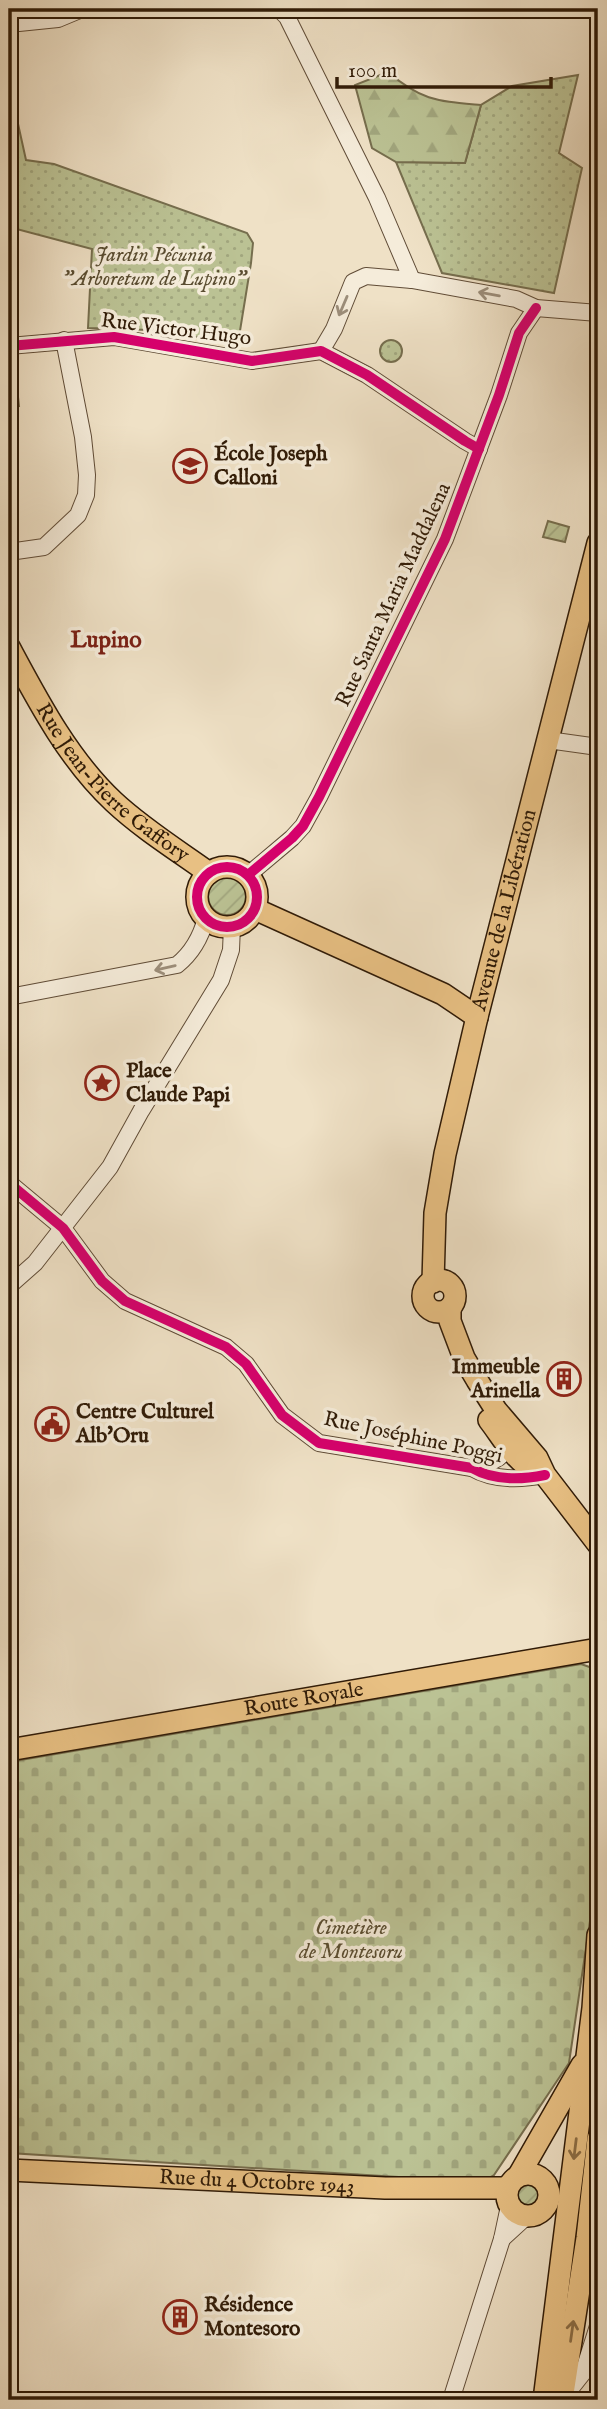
<svg xmlns="http://www.w3.org/2000/svg" width="607" height="2409" viewBox="0 0 607 2409" font-family="'IM FELL English',serif">
<style>
.grass{fill:url(#grass-dots);stroke:#766e4e;stroke-width:2}
.forest{fill:url(#forest-firs);stroke:#766e4e;stroke-width:2}
.cemetery{fill:url(#cemetery-stones);stroke:#766e4e;stroke-width:2}
.garden{fill:url(#garden-furrows);stroke:#766e4e;stroke-width:2}
.lines{fill:none;stroke-linecap:round;stroke-linejoin:round}
.minor-casing{stroke:#604c37;stroke-width:18}
.major-casing{stroke:#301b07;stroke-width:24}
.minor{stroke:#f5ecda;stroke-width:16}
.major{stroke:#e8c083;stroke-width:21}
.cycleway-casing{stroke:#f5ecda;stroke-width:15}
.cycleway{stroke:#d6006c;stroke-width:10}
.oneway{stroke:#9c8e7b}
.oneway2{stroke:#8c6e45}
.labels{text-anchor:middle;dominant-baseline:central;stroke-width:7;stroke-linejoin:round;paint-order:stroke}
.park-label{font-size:21px;font-style:italic;fill:#5a4d31;stroke:#f5ecda}
.street-label{font-size:21px;fill:#301b07;stroke:#f5ecda}
.poi-label{font-size:21px;font-weight:bold;fill:#301b07;stroke:#f5ecda;text-anchor:start}
.neighbourhood-label{font-size:23px;font-weight:bold;fill:#7a1f14;stroke:#f5ecda}
</style>
<defs>
<pattern id="grass-dots" width="8" height="8" patternUnits="userSpaceOnUse" patternTransform="scale(1.75)"><rect width="8" height="8" fill="#bbc294"/><path d="M2 2h.1M6 6h.1" fill="none" stroke="#a1a67e" stroke-width="1.8" stroke-linecap="round"/></pattern>
<pattern id="forest-firs" width="22" height="20" patternUnits="userSpaceOnUse" patternTransform="scale(1.75)"><rect width="22" height="20" fill="#bbc294"/><path d="M5 1l3.5 6h-7zM16 11l3.5 6h-7z" fill="#a1a67e"/></pattern>
<pattern id="cemetery-stones" width="16" height="16" patternUnits="userSpaceOnUse" patternTransform="scale(1.75)"><rect width="16" height="16" fill="#bbc294"/><path d="M2 7V4a2 2 0 0 1 4 0v3zM10 15v-3a2 2 0 0 1 4 0v3z" fill="#a1a67e"/></pattern>
<pattern id="garden-furrows" width="10" height="10" patternUnits="userSpaceOnUse" patternTransform="scale(1.75)"><rect width="10" height="10" fill="#bbc294"/><path d="M-1 1l2-2M0 10L10 0M9 11l2-2" fill="none" stroke="#a1a67e"/></pattern>
</defs>
<rect width="100%" height="100%" fill="#efe1c6"/>
<filter id="stains"><feTurbulence type="fractalNoise" baseFrequency=".00286" numOctaves="4"/><feColorMatrix values="0 0 0 0 .2 0 0 0 0 .09 0 0 0 0 .02 0 0 0 .5 -.17"/></filter>
<radialGradient id="worn" r=".72"><stop offset=".6" stop-color="#630" stop-opacity="0"/><stop offset="1" stop-color="#630" stop-opacity=".3"/></radialGradient>
<g class="grass">
<path d="M578,75L559,153L582,168L554,293L442,273L396,162L465,163L481,105L512,86Z"/>
<path d="M9,83L26,160L54,164L247,233L253,243L251,263L238,343L150,330L88,328L92,249L9,227Z"/>
<circle cx="391" cy="351" r="11"/>
<path d="M9,370H15L19,406L9,407Z"/>
</g>
<path class="forest" d="M388,72C422,101 437,101 481,105L465,163L396,162L372,148L355,85Z"/>
<path class="cemetery" d="M581,1664L598,1670V1867L569,2063L494,2175L489,2178L463,2181L9,2153V1762Z"/>
<g class="garden">
<path d="M548,521L569,527L565,542L543,537Z"/>
<circle cx="227" cy="896" r="19"/>
<circle cx="528" cy="2195" r="16"/>
</g>
<g class="lines">
<g class="minor-casing">
<g id="minor">
<path d="M279,9L287,17L377,198L412,280"/>
<path d="M9,24L58,19L82,9"/>
<path d="M9,346L114,337L252,361L321,351L367,375L465,441L479,449"/>
<path d="M321,351L334,329L353,282L366,276L412,280L516,299L536,308L598,313"/>
<path d="M9,552L44,547L78,515L86,495L87,475L83,437L64,340"/>
<path d="M548,740L598,747"/>
<path d="M248,875L292,838L303,826L319,797L445,539L499,395L519,333L536,308"/>
<path d="M9,997L177,965C192,953 201,937 206,918"/>
<path d="M9,1183L63,1228L102,1281L125,1301L226,1347L246,1364L282,1415L319,1443L472,1468C494,1481 520,1480 545,1475"/>
<path d="M9,1286L35,1263L110,1167L141,1111L221,980L231,950L232,926"/>
<path d="M472,1468C487,1464 499,1461 508,1448"/>
<path d="M502,2239L527,2216"/>
<path d="M564,2397L583,2373L598,2326"/>
<path d="M451,2400L502,2239L509,2206"/>
</g>
</g>
<g class="major-casing">
<g id="major">
<path id="s1" d="M9,647C38,701 68,759 114,802C143,829 177,850 209,873"/>
<circle cx="227" cy="897" r="30"/>
<path d="M255,909L443,994L477,1017"/>
<circle cx="439" cy="1296" r="16"/>
<path id="s2" d="M433,1282L435,1213L445,1154L477,1017L598,543"/>
<path d="M450,1308V1321L464,1358L477,1380L496,1410L537,1458L545,1475L598,1544"/>
<path d="M489,1420C503,1438 514,1460 535,1471"/>
<path id="s3" d="M9,1750L598,1649"/>
<path id="s4" d="M9,2170L385,2188H507"/>
<circle cx="528" cy="2195" r="21"/>
<path d="M519,2175L582,2065"/>
<path d="M544,2400L593,2008L598,1935"/>
<path d="M562,2400L587,2238L598,2139"/>
</g>
</g>
<use href="#minor" class="minor"/>
<use href="#major" class="major"/>
<g class="cycleway-casing">
<g id="cycleway">
<path d="M9,346L114,337L252,361L321,351L367,375L465,441L479,449"/>
<circle cx="227" cy="897" r="30"/>
<path d="M248,875L292,838L303,826L319,797L445,539L499,395L519,333L536,308"/>
<path d="M9,1183L63,1228L102,1281L125,1301L226,1347L246,1364L282,1415L319,1443L472,1468C494,1481 520,1480 545,1475"/>
</g>
</g>
<use href="#cycleway" class="cycleway"/>
</g>
<defs><path id="oneway-shaft" d="M-6 0H5M1.5-3L5.5 0L1.5 3" fill="none" stroke-width="1.6" stroke-linecap="round" stroke-linejoin="round" transform="scale(1.75)"/></defs>
<g class="oneway">
<use href="#oneway-shaft" transform="translate(489 294) rotate(-170)"/>
<use href="#oneway-shaft" transform="translate(343 306) rotate(113)"/>
<use href="#oneway-shaft" transform="translate(165 968) rotate(167)"/>
</g>
<g class="oneway2">
<use href="#oneway-shaft" transform="translate(575 2149) rotate(97)"/>
<use href="#oneway-shaft" transform="translate(572 2331) rotate(-82)"/>
</g>
<defs>
<g id="school-ring" transform="scale(1.75)"><circle r="9.5" fill="#f5ecda" stroke="#8f2418" stroke-width="1.5"/><path d="M0-5L7-2L0 1L-7-2ZM-4 1L0 2.5L4 1V4Q0 6-4 4Z" fill="#8f2418"/></g>
<g id="sight-ring" transform="scale(1.75)"><circle r="9.5" fill="#f5ecda" stroke="#8f2418" stroke-width="1.5"/><path d="M0-6L1.8-2.2L6-1.7L2.9 1.2L3.7 5.4L0 3.3L-3.7 5.4L-2.9 1.2L-6-1.7L-1.8-2.2Z" fill="#8f2418"/></g>
<g id="building-ring" transform="scale(1.75)"><circle r="9.5" fill="#f5ecda" stroke="#8f2418" stroke-width="1.5"/><path d="M-4-6H4V6H1V3H-1V6H-4ZM-2.5-4.3h1.7v1.8h-1.7ZM.8-4.3h1.7v1.8H.8ZM-2.5-1h1.7V.8h-1.7ZM.8-1h1.7V.8H.8Z" fill="#8f2418"/></g>
<g id="civic-ring" transform="scale(1.75)"><circle r="9.5" fill="#f5ecda" stroke="#8f2418" stroke-width="1.5"/><path d="M-.6-6.5H3V-4.5H.6V-3L4-1V1h2V6H-6V1h2V-1L-.6-3ZM-1.2 2.5V6h2.4V2.5Z" fill="#8f2418"/></g>
</defs>
<g fill-rule="evenodd">
<use href="#school-ring" x="190" y="466"/>
<use href="#sight-ring" x="102" y="1083"/>
<use href="#building-ring" x="564" y="1379"/>
<use href="#civic-ring" x="52" y="1424"/>
<use href="#building-ring" x="180" y="2317"/>
</g>
<g class="labels">
<g class="park-label">
<text x="154" y="255">Jardin Pécunia<tspan x="154" dy="24">"Arboretum de Lupino"</tspan></text>
<text x="351" y="1928">Cimetière<tspan x="351" dy="24">de Montesoru</tspan></text>
</g>
<g class="street-label">
<text transform="translate(176 330) rotate(7)">Rue Victor Hugo</text>
<text transform="translate(394 595) rotate(-65)">Rue Santa Maria Maddalena</text>
<text stroke="none"><textPath href="#s1" startOffset="173">Rue Jean-Pierre Gaffory</textPath></text>
<text stroke="none"><textPath href="#s2" startOffset="380">Avenue de la Libération</textPath></text>
<text transform="translate(413 1438) rotate(12)">Rue Joséphine Poggi</text>
<text stroke="none"><textPath href="#s3" startOffset="299">Route Royale</textPath></text>
<text stroke="none"><textPath href="#s4" startOffset="248">Rue du 4 Octobre 1943</textPath></text>
</g>
<g class="poi-label">
<text x="214" y="454">École Joseph<tspan x="214" dy="24">Calloni</tspan></text>
<text x="126" y="1071">Place<tspan x="126" dy="24">Claude Papi</tspan></text>
<text x="540" y="1367" text-anchor="end">Immeuble<tspan x="540" dy="24">Arinella</tspan></text>
<text x="76" y="1412">Centre Culturel<tspan x="76" dy="24">Alb'Oru</tspan></text>
<text x="204" y="2305">Résidence<tspan x="204" dy="24">Montesoro</tspan></text>
</g>
<g class="neighbourhood-label">
<text x="106" y="640">Lupino</text>
</g>
</g>
<rect width="607" height="2409" fill="none" stroke="#efe1c6" stroke-width="35"/>
<rect x="10" y="10" width="586" height="2388" fill="none" stroke="#301b07" stroke-width="3.5"/>
<rect x="18" y="18" width="572" height="2374" fill="none" stroke="#301b07" stroke-width="2"/>
<path d="M337 77v10h214v-10" fill="none" stroke="#301b07" stroke-width="3.5"/>
<text x="348" y="77" font-size="21" fill="#301b07" stroke="#f5ecda" stroke-width="5" paint-order="stroke">100 m</text>
<rect width="100%" height="100%" filter="url(#stains)"/>
<rect width="100%" height="100%" fill="url(#worn)"/>
</svg>
